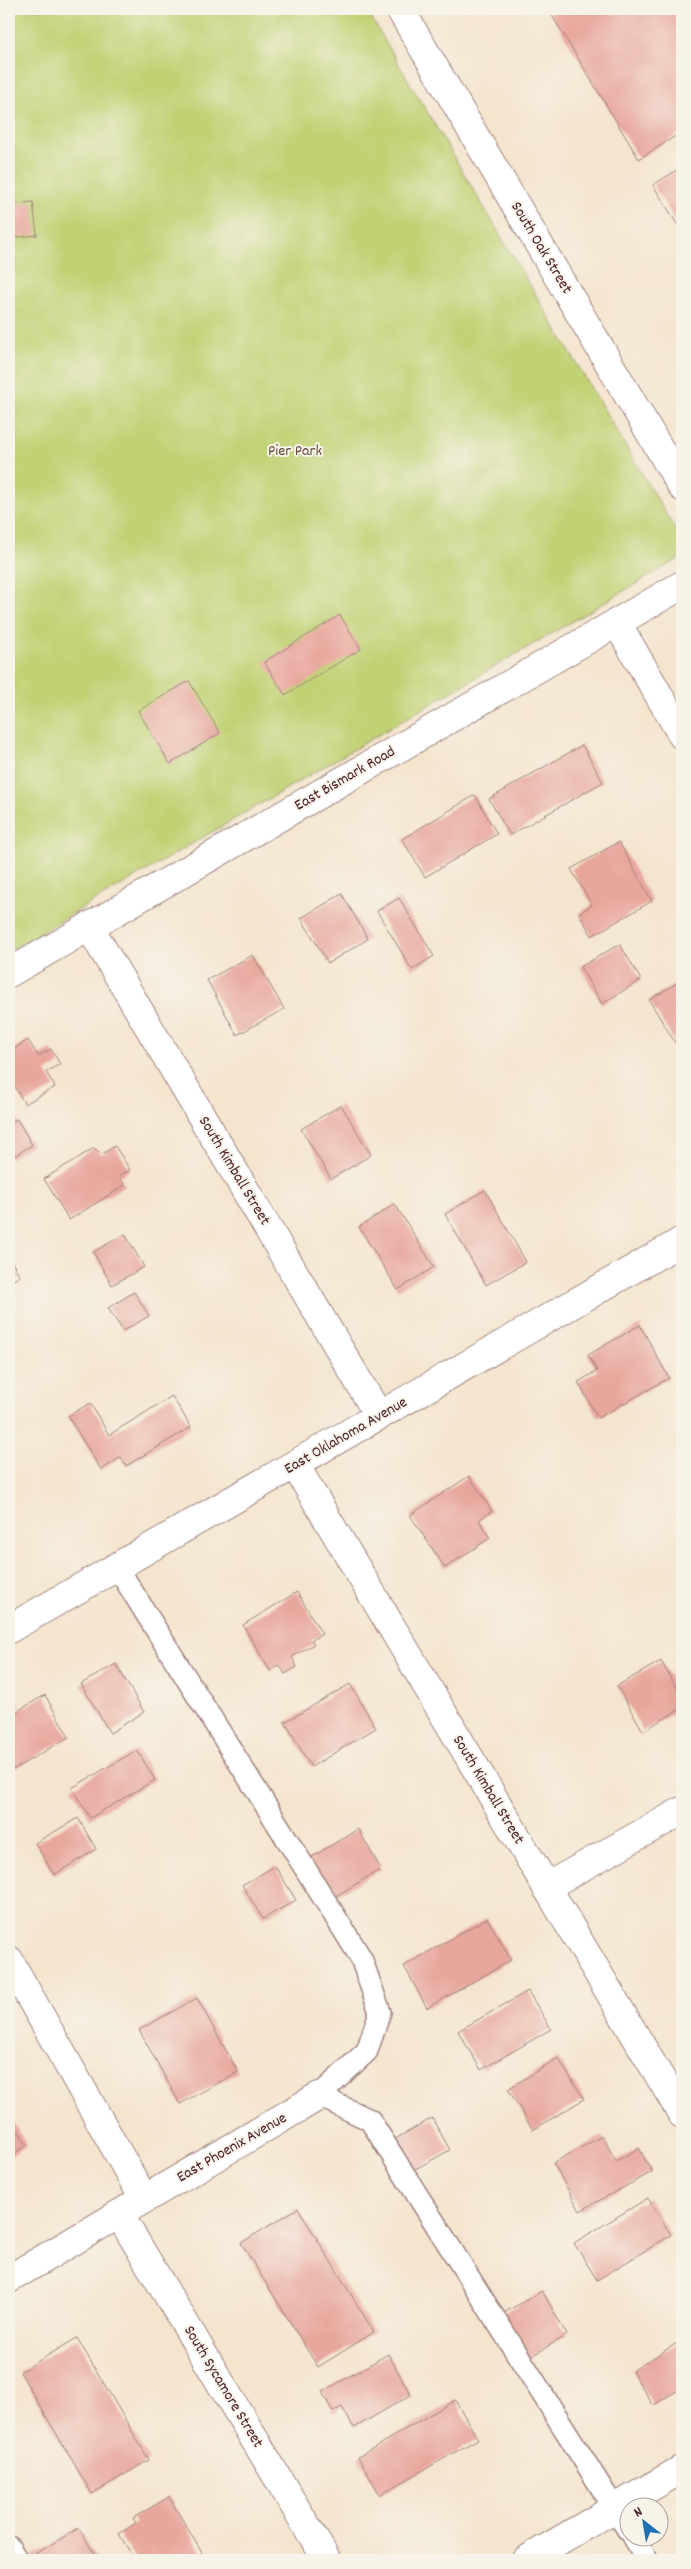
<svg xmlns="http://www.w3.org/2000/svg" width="691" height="2569" viewBox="0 0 691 2569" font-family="Dekko,sans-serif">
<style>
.green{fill:#c1d275;stroke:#867850}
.building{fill:#e8a79d}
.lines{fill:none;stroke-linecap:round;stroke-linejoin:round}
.service-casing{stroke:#9f827d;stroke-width:24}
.minor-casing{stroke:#9f827d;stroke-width:30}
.tertiary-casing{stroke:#9f827d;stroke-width:30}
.service{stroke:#fff;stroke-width:21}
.minor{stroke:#fff;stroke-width:28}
.tertiary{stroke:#fff;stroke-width:28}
.labels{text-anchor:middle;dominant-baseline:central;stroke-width:4;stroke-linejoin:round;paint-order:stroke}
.street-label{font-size:16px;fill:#4a1f2b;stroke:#f7f3e8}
.park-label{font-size:16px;fill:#684c3e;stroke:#f7f3e8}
</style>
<rect width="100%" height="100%" fill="#f7f3e8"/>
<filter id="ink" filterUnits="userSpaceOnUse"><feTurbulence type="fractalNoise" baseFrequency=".02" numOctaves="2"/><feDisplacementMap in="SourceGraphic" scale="10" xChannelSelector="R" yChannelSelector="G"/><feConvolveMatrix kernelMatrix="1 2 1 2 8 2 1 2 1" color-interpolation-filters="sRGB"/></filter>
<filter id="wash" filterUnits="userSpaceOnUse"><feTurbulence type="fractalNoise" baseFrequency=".0096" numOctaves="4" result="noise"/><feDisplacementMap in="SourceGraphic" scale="20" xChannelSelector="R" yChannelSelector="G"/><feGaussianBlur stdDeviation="1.12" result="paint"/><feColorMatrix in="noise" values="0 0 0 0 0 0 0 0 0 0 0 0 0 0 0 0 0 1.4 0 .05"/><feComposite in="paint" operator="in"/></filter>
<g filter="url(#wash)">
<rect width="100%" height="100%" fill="#f4e5cf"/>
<path class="green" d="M9,9H366L682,541V557L9,951Z"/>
<g id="blocks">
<g class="building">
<path d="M548,9H682V132L639,159Z"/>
<path d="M682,167V232L653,185Z"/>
<path d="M33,202L37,235L9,238V205Z"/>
<path d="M340,615L361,649L285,695L264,662Z"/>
<path d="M189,681L220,733L170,764L138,711Z"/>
<path d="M582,745L603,782L510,835L489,799Z"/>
<path d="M475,795L497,834L425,877L402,839Z"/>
<path d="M619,842L652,901L592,936L579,913L592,905L571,869Z"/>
<path d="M342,894L368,939L328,963L301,918Z"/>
<path d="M399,898L434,956L412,970L377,911Z"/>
<path d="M620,944L641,980L602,1004L580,967Z"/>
<path d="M253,955L284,1009L237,1035L207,980Z"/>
<path d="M682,980V1054L649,1000Z"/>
<path d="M28,1040L38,1056L51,1049L60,1064L46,1072L55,1087L25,1104L9,1077V1052Z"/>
<path d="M341,1105L371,1155L331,1179L301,1129Z"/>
<path d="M17,1119L32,1145L9,1159V1123Z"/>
<path d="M115,1146L130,1170L119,1176L125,1185L69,1220L44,1179L94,1148L102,1154Z"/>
<path d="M485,1190L526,1262L486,1285L445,1214Z"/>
<path d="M395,1204L434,1267L398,1290L359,1227Z"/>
<path d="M125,1234L144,1267L112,1285L93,1252Z"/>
<path d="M9,1257L20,1276L9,1283Z"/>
<path d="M134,1292L149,1316L123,1331L108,1308Z"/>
<path d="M640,1325L669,1378L598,1418L578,1382L597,1371L588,1355Z"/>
<path d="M172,1396L191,1427L126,1466L121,1457L101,1470L68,1416L90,1403L109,1435Z"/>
<path d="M469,1476L492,1511L479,1520L490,1538L445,1568L410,1515Z"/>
<path d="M297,1592L322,1634L311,1640L314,1644L292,1657L297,1667L285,1674L279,1665L270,1671L243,1625Z"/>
<path d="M661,1661L682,1698V1708L643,1731L617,1686Z"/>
<path d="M116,1664L144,1712L110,1733L81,1684Z"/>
<path d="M350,1684L376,1728L311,1767L285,1722Z"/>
<path d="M45,1695L69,1737L9,1772V1716Z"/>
<path d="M137,1750L155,1780L90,1818L72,1788Z"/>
<path d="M78,1818L96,1849L54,1875L35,1843Z"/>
<path d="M358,1829L381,1869L331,1899L307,1860Z"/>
<path d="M275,1866L296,1900L263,1919L242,1885Z"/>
<path d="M487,1918L511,1960L427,2008L404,1966Z"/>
<path d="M528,1991L551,2029L481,2070L458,2031Z"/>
<path d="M197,1998L238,2072L180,2104L139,2030Z"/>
<path d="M558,2058L584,2099L533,2130L508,2089Z"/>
<path d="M9,2117L27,2145L9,2157Z"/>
<path d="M432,2118L450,2150L410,2172L392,2141Z"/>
<path d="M602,2136L616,2161L639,2148L652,2172L580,2211L553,2163Z"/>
<path d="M648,2198L671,2235L597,2280L574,2243Z"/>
<path d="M298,2208L374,2332L318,2367L241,2243Z"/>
<path d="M542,2291L567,2335L528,2358L502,2314Z"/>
<path d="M77,2338L149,2460L92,2494L20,2372Z"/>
<path d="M682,2340V2388L653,2405L632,2371Z"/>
<path d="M388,2354L411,2395L354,2428L342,2407L333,2412L322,2392Z"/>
<path d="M455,2400L478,2439L380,2495L358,2457Z"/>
<path d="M169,2497L205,2558L201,2560H135L119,2534L136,2523L133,2518Z"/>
<path d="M79,2528L98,2560H29L28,2558Z"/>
</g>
</g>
</g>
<g filter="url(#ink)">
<use href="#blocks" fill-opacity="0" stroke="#9f827d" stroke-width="1"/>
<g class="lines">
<g class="service-casing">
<g id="service">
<path d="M117,1567L361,1958L380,2012L367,2051L319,2096L370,2120L628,2530"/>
<path d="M633,2536L647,2560"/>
<path d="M9,2547L17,2560"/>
</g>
</g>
<g class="minor-casing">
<g id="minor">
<path d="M400,9L682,487"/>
<path d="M617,623L682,735"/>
<path d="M89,926L379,1416"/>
<path d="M295,1465L682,2114"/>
<path d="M9,1629L682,1241"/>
<path d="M546,1887L682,1811"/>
<path d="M9,1960L144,2199"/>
<path d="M119,2214L327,2560"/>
<path d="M9,2279L319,2096"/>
<path d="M526,2560L682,2469"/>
</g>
</g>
<g class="tertiary-casing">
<path id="tertiary" d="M9,973L682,585"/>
</g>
<use href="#service" class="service"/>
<use href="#minor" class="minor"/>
<use href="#tertiary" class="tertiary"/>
</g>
</g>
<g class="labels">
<g class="street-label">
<text transform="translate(541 248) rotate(59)">South Oak Street</text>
<text transform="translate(345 779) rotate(-30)">East Bismark Road</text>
<text transform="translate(234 1171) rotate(59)">South Kimball Street</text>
<text transform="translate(346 1436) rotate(-30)">East Oklahoma Avenue</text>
<text transform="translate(488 1790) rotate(59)">South Kimball Street</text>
<text transform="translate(232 2148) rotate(-30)">East Phoenix Avenue</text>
<text transform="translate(223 2387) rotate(59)">South Sycamore Street</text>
</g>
<g class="park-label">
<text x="295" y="451">Pier Park</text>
</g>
</g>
<rect width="691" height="2569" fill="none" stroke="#f7f3e8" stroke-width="30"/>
<g transform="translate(644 2522) rotate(329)"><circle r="24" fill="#f7f3e8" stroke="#b29e9c"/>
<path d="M0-4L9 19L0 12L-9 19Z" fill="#1f6fb2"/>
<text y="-8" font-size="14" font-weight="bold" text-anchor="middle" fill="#4a1f2b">N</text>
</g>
</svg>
